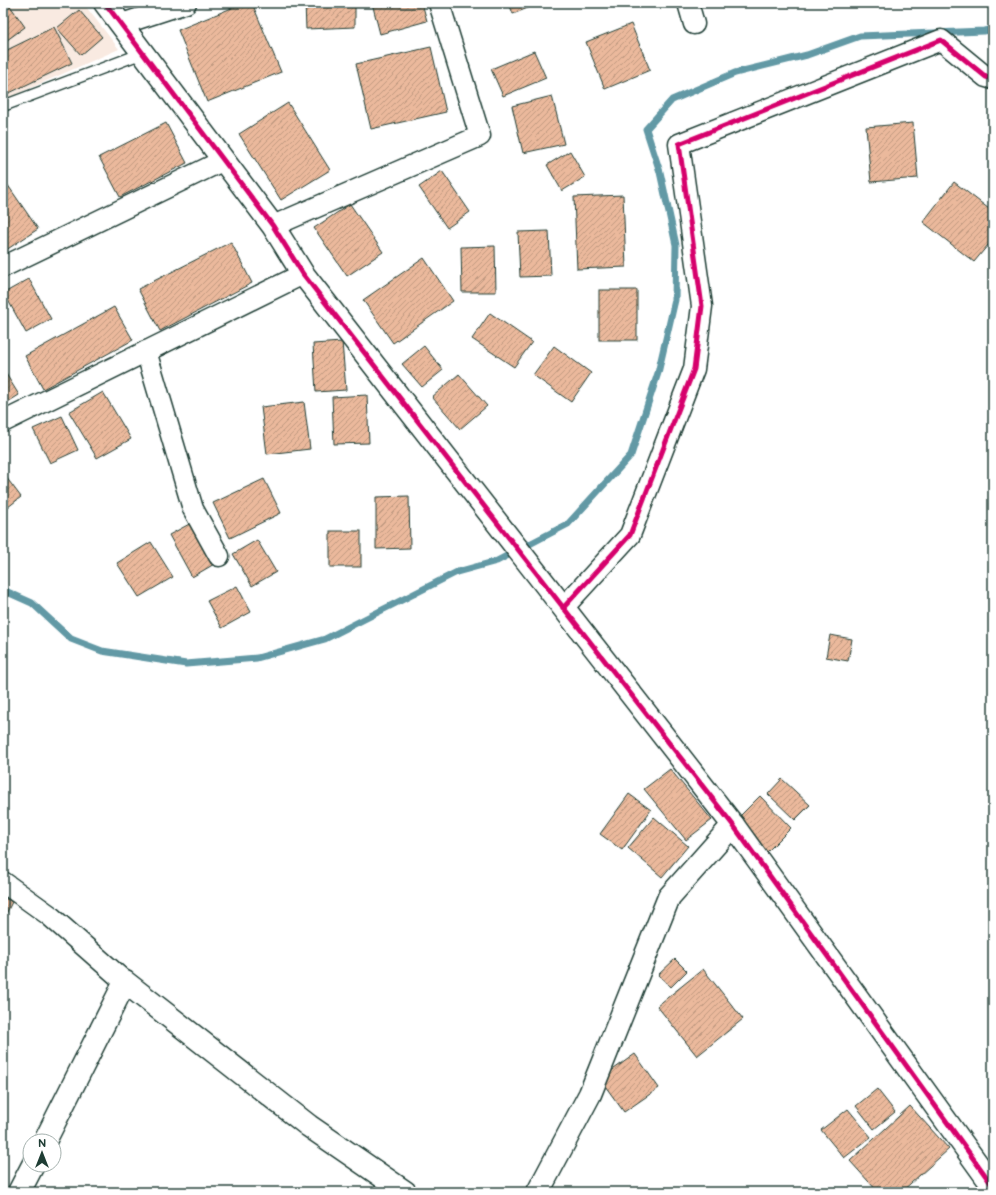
<svg xmlns="http://www.w3.org/2000/svg" width="996" height="1195" viewBox="0 0 996 1195" font-family="'Balsamiq Sans',sans-serif">
<style>
.built{fill:#f9eae1}
.lines{fill:none;stroke-linecap:round;stroke-linejoin:round}
.stream{stroke:#6299a5;stroke-width:7}
.building{fill:url(#building-hatch);stroke:#1f3d34}
.service-casing{stroke:#1f3d34;stroke-width:13}
.minor-casing{stroke:#1f3d34;stroke-width:23}
.tertiary-casing{stroke:#1f3d34;stroke-width:25}
.service{stroke:#fff;stroke-width:10}
.minor{stroke:#fff;stroke-width:20}
.tertiary{stroke:#fff;stroke-width:22}
.cycleway-casing{stroke:#fff;stroke-width:8}
.cycleway{stroke:#d6006c;stroke-width:5}
</style>
<defs>
<pattern id="building-hatch" width="6" height="6" patternUnits="userSpaceOnUse"><rect width="6" height="6" fill="#ebb99c"/><path d="M-1 1l2-2M0 6l6-6M5 7l2-2" fill="none" stroke="#be9880"/></pattern>
</defs>
<rect width="100%" height="100%" fill="#fff"/>
<filter id="ink" filterUnits="userSpaceOnUse"><feTurbulence type="fractalNoise" baseFrequency=".025" numOctaves="2"/><feDisplacementMap in="SourceGraphic" scale="8" xChannelSelector="R" yChannelSelector="G"/><feConvolveMatrix kernelMatrix="1 2 1 2 8 2 1 2 1" color-interpolation-filters="sRGB"/></filter>
<g filter="url(#ink)">
<path class="built" d="M3,3H83L119,49L3,100Z"/>
<g class="lines">
<path class="stream" d="M3,590L32,603L71,639L102,651L186,664L257,658L325,639L457,572L497,561L568,524L631,455L658,373L675,300L676,245L660,172L646,129L672,100L735,73L807,55L860,36L984,31L993,29"/>
</g>
<g class="building">
<path d="M3,3H8L25,27L3,43Z"/>
<path d="M244,3H252L281,72L207,102L178,30Z"/>
<path d="M305,3H355V27L306,29Z"/>
<path d="M372,3H422L427,21L380,34Z"/>
<path d="M509,3H540L513,14Z"/>
<path d="M606,3H625L607,7Z"/>
<path d="M79,10L102,37L81,55L57,28Z"/>
<path d="M631,24L650,70L605,89L586,42Z"/>
<path d="M54,27L72,63L3,96V52Z"/>
<path d="M431,47L446,112L371,129L356,64Z"/>
<path d="M534,51L546,78L503,96L491,69Z"/>
<path d="M552,96L564,144L523,153L512,106Z"/>
<path d="M288,103L330,170L281,200L239,134Z"/>
<path d="M166,123L187,163L120,197L99,157Z"/>
<path d="M913,123L918,178L871,182L866,127Z"/>
<path d="M570,151L585,177L562,191L547,165Z"/>
<path d="M442,171L470,212L447,228L419,187Z"/>
<path d="M5,181L38,229L3,252V183Z"/>
<path d="M954,182L993,212V239L974,262L923,222Z"/>
<path d="M623,195L626,267L577,269L574,197Z"/>
<path d="M350,204L383,252L347,276L314,228Z"/>
<path d="M549,231L551,276L520,277L518,232Z"/>
<path d="M231,242L252,283L160,331L138,289Z"/>
<path d="M495,246L496,292H462L461,247Z"/>
<path d="M424,258L453,301L393,343L363,300Z"/>
<path d="M29,279L51,319L26,333L4,293Z"/>
<rect x="599" y="290" width="38" height="50"/>
<path d="M114,307L133,340L43,389L25,356Z"/>
<path d="M490,313L532,342L514,367L472,339Z"/>
<path d="M342,342L346,390L316,392L313,344Z"/>
<path d="M424,346L443,370L422,387L402,364Z"/>
<path d="M554,346L591,373L571,402L533,375Z"/>
<path d="M3,369L19,395L3,405Z"/>
<path d="M459,374L487,406L460,429L432,397Z"/>
<path d="M103,392L131,439L97,458L69,412Z"/>
<path d="M367,395L369,443L334,444L332,397Z"/>
<path d="M304,402L310,449L267,454L261,407Z"/>
<path d="M62,416L78,450L50,463L33,429Z"/>
<path d="M3,473L21,497L3,511Z"/>
<path d="M264,479L281,513L230,538L213,503Z"/>
<path d="M409,496L410,548L376,549V497Z"/>
<path d="M193,522L216,563L192,577L169,535Z"/>
<rect x="330" y="531" width="31" height="36"/>
<path d="M257,540L276,572L252,586L233,554Z"/>
<path d="M151,542L173,577L139,597L117,563Z"/>
<path d="M237,586L251,612L222,628L207,601Z"/>
<path d="M830,635L852,639L848,661L826,657Z"/>
<path d="M670,769L712,820L686,840L644,789Z"/>
<path d="M782,779L810,805L795,820L768,794Z"/>
<path d="M629,794L651,810L622,850L600,834Z"/>
<path d="M760,796L791,828L765,854L734,822Z"/>
<path d="M654,817L688,846L662,877L628,848Z"/>
<path d="M3,897L12,902L3,920Z"/>
<path d="M675,959L687,971L671,987L658,975Z"/>
<path d="M703,969L743,1019L697,1056L657,1006Z"/>
<path d="M635,1054L659,1088L624,1112L600,1079Z"/>
<path d="M877,1089L895,1112L874,1129L856,1106Z"/>
<path d="M910,1106L949,1149L901,1192H878L850,1161Z"/>
<path d="M848,1109L871,1137L844,1158L821,1130Z"/>
</g>
<g class="lines">
<g class="service-casing">
<path id="service" d="M3,106L143,53"/>
</g>
<g class="minor-casing">
<g id="minor">
<path d="M688,3L694,24"/>
<path d="M122,24L186,3"/>
<path d="M273,226L480,136L439,3"/>
<path d="M3,267L224,160"/>
<path d="M146,351L193,509L219,556"/>
<path d="M3,422L303,274"/>
<path d="M563,608L630,535L694,369L702,306L679,144L941,40L986,77L993,79"/>
<path d="M3,882L49,915L125,982"/>
</g>
</g>
<g class="tertiary-casing">
<g id="tertiary">
<path d="M105,3L273,226L303,274L733,825L993,1186"/>
<path d="M45,1141L125,982L309,1126L405,1192"/>
<path d="M19,1192L33,1165"/>
<path d="M538,1192L590,1094L669,897L733,825"/>
</g>
</g>
<use href="#service" class="service"/>
<use href="#minor" class="minor"/>
<use href="#tertiary" class="tertiary"/>
<g class="cycleway-casing">
<g id="cycleway">
<path d="M105,3L273,226L303,274L733,825L993,1186"/>
<path d="M563,608L630,535L694,369L702,306L679,144L941,40L986,77L993,79"/>
</g>
</g>
<use href="#cycleway" class="cycleway"/>
</g>
</g>
<rect width="996" height="1195" fill="none" stroke="#fff" stroke-width="16"/>
<rect x="8" y="8" width="980" height="1179" fill="none" stroke="#1f3d34" stroke-width="1.5" filter="url(#ink)"/>
<g transform="translate(42 1153)"><circle r="19" fill="#ffffff" stroke="#a5b1ae"/>
<path d="M0-3L7 15L0 10L-7 15Z" fill="#1f3d34"/>
<text y="-6" font-size="11" font-weight="bold" text-anchor="middle" fill="#1f3d34">N</text>
</g>
</svg>
